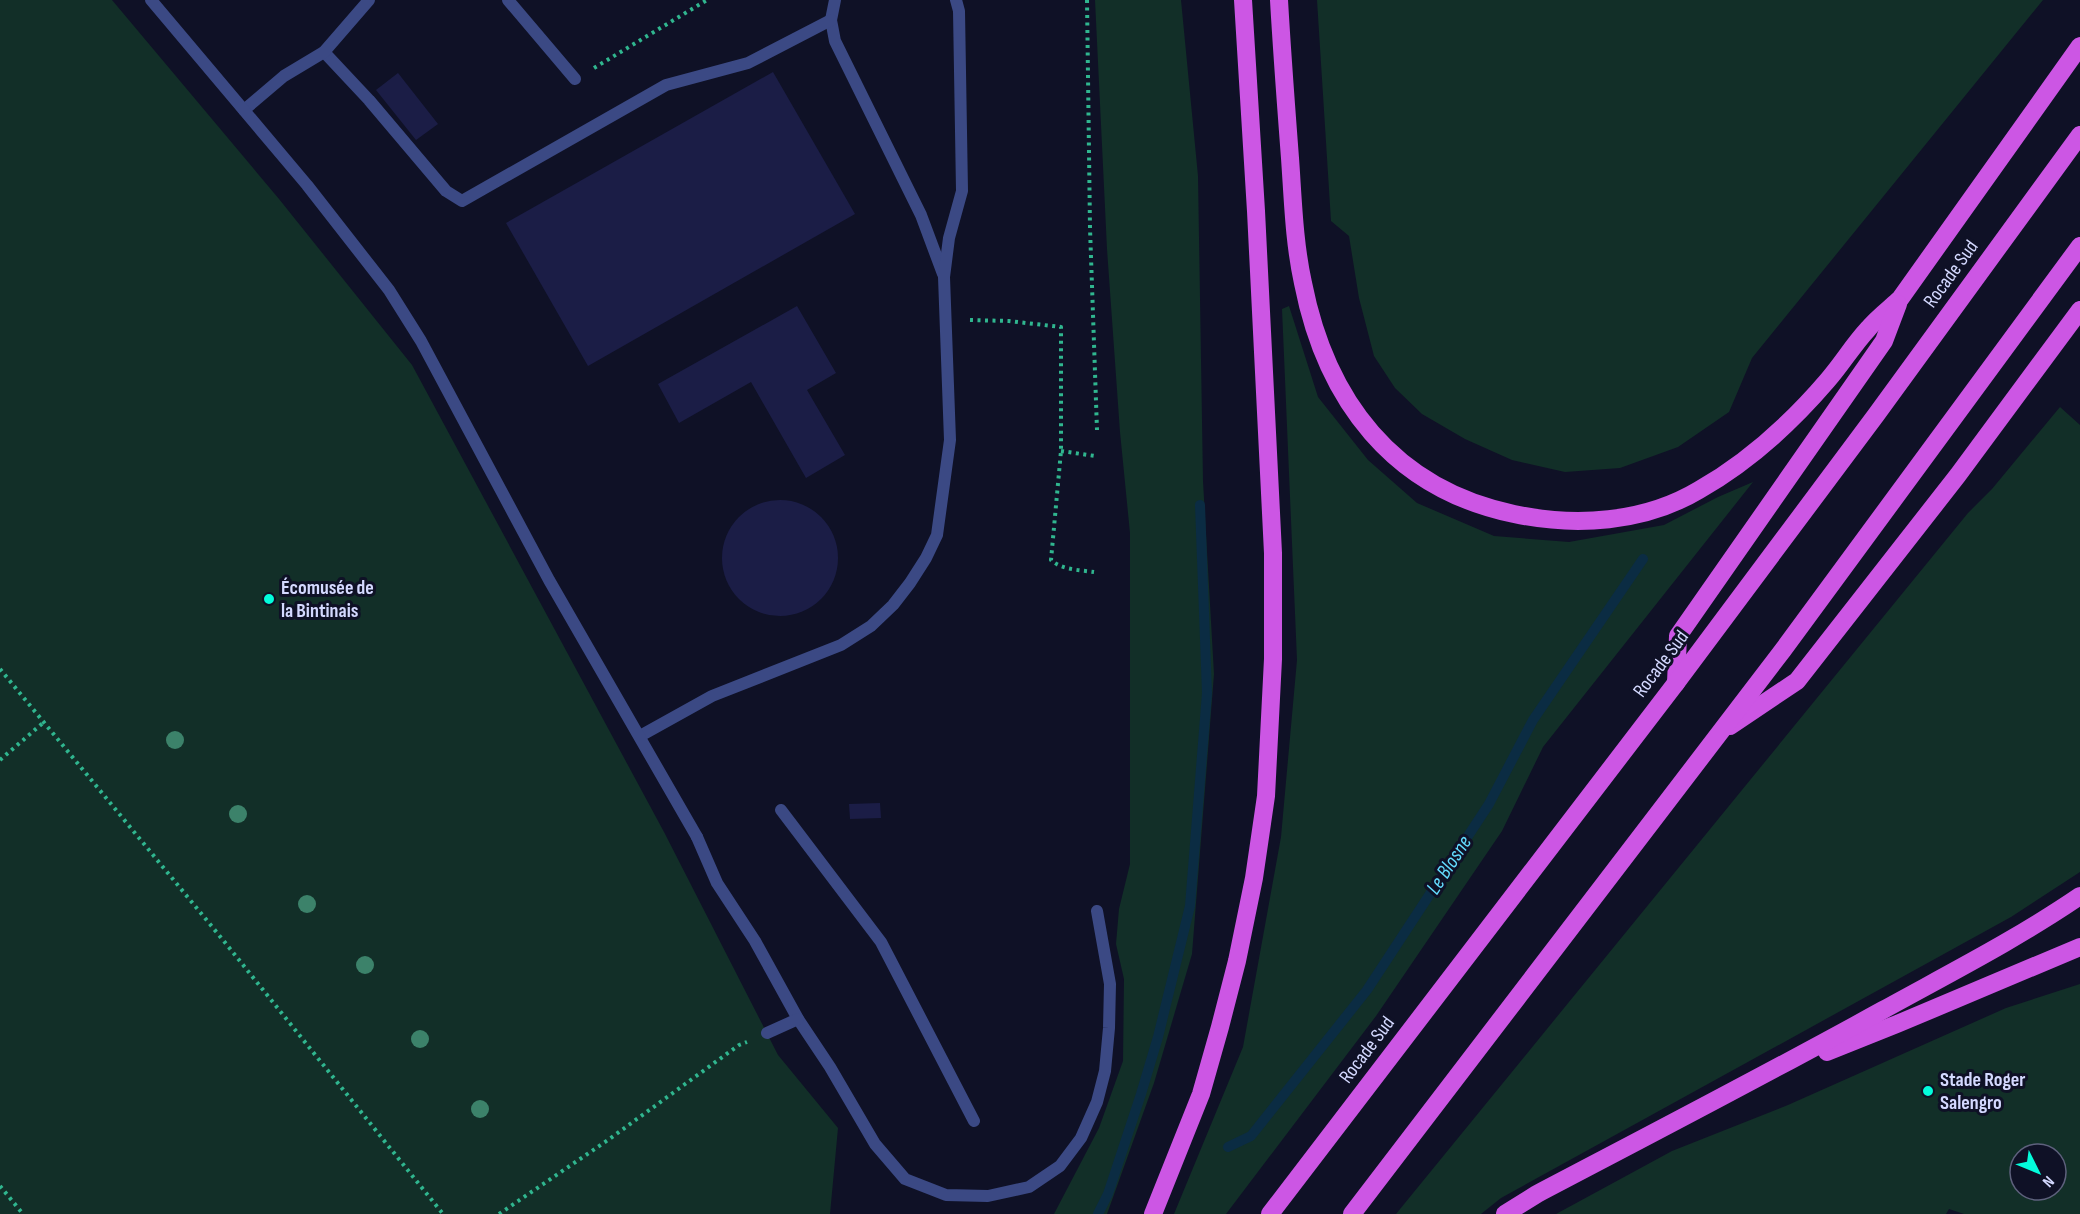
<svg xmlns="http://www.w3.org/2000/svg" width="2080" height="1214" viewBox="0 0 2080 1214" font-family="'Sofia Sans Condensed',sans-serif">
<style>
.green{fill:#122f28;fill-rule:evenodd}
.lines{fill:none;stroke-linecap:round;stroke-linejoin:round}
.stream{stroke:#0b2c43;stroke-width:10}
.building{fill:#1b1d46}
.path{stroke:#30b68f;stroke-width:4;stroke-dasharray:3 4.5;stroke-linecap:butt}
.service{stroke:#3b4984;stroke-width:12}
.minor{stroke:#3b4984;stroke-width:12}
.trunk{stroke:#cc56e4;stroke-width:18}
.tree{fill:#3c826a}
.poi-dot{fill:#03fcdb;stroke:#0f1126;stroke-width:2}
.labels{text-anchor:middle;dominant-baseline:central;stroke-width:6;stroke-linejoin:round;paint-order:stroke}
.street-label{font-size:20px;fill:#d4d9ff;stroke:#0f1126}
.poi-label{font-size:20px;font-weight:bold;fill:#d4d9ff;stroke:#0f1126;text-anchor:start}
.water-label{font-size:21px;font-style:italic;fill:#63dafd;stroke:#0f1126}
</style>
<rect width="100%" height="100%" fill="#0f1126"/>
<g class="green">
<path d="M0,0H112L279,199L412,365L664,832L778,1055L838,1128L830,1214H0Z"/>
<path d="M1095,0H1181L1198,176L1203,481L1214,674L1192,954L1154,1083L1107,1214H1054L1099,1128L1123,1061L1124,979L1116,944L1119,909L1130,864V533L1120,432L1107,249Z"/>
<path d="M1317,0H2043L1752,358L1729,412L1678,447L1620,468L1565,472L1512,460L1465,439L1422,414L1395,388L1374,356L1359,298L1349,236L1331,221Z"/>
<path d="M1289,306L1318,397L1368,460L1417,503L1494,536L1569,542L1664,525L1718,497L1753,482L1543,747L1502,831L1376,1016L1226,1214H1174L1243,1047L1281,837L1297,660L1282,309Z"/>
<path d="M2060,407L2080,425V872L2011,917L1501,1198L1481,1214H1396L1968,513L1992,489Z"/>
<path d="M2080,984V1214H1964L1949,1209L1946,1214H1556L1672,1151L1788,1105L2006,1008ZM2020,1154H2056V1190H2020Z"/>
</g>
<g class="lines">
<g class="stream">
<path d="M1228,1147L1251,1136L1367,990L1489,804L1533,720L1643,559"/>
<path d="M1098,1214L1108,1194L1141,1094L1158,1037L1190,906L1207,693L1200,505"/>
</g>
</g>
<g class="building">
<path d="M773,72L855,214L588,366L506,223Z"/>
<path d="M398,73L438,124L416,140L376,90Z"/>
<path d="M797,306L836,373L807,390L845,455L806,478L751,382L679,423L658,384Z"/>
<circle cx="780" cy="558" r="58"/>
<path d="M880,803L881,818L850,819L849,804Z"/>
</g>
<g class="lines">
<g class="path">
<path d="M1087,0L1090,228L1097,430"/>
<path d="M594,68L707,0"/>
<path d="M970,320L1009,321L1061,327V451L1051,560C1062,570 1080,570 1094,572"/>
<path d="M1061,451L1095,456"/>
<path d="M0,669L223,940L443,1214"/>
<path d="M0,760L44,722"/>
<path d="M0,1186L23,1214"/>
<path d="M499,1214L608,1140L739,1045L747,1042"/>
</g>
<g class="service">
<path d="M508,0L575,79"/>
<path d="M835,0L831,20L835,41L921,215L943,274"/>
<path d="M324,52L369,100L446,191L462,201L666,85L748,63L831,20"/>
<path d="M244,110L284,76L324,52L369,0"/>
<path d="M640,736L712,696L841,645L871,626L893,605L910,583L926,558L937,535L950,440L944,277L949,238L962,191L959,11L956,0"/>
<path d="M781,810L881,942L974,1121"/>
<path d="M697,837L717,883L755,941L798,1019L830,1067L875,1144L905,1179L946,1195L988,1196L1029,1187L1060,1166L1081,1138L1097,1102L1105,1071L1109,1028L1110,984L1097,911"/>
<path d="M767,1033L798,1019"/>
</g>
<path class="minor" d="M151,0L307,185L389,290L421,341L549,580L697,837"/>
<g class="trunk">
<path d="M1279,0C1282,53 1286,105 1290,158C1293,200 1294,242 1303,283C1326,400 1393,489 1514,514C1575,527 1644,523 1699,490C1748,462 1791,423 1827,381C1842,364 1853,345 1868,329C1877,318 1889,309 1900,299L2080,46"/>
<path d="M1676,683L1678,636L1884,341L1898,304"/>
<path d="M1730,726L1797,681L1958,475L2080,310"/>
<path d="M1827,1052L1897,1024L2080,947"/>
<path d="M1153,1214L1201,1094L1220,1027L1237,961L1254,878L1266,796L1273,659V553L1256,211L1243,0"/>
<path d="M1270,1214L1676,683L1876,415L2080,135"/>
<path d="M1352,1214L1783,650L2080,246"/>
<path d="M1505,1214L1537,1194C1653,1133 1769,1073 1883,1010C1950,973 2017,939 2080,896"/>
</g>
</g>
<g class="tree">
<circle cx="175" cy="740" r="9"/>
<circle cx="238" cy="814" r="9"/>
<circle cx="307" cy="904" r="9"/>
<circle cx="365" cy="965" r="9"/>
<circle cx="420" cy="1039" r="9"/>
<circle cx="480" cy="1109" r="9"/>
</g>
<g class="poi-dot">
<circle cx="269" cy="599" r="6"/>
<circle cx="1928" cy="1091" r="6"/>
</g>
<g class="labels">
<g class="street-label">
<text transform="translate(1951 274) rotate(-54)">Rocade Sud</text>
<text transform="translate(1661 664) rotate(-53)">Rocade Sud</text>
<text transform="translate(1367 1050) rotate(-53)">Rocade Sud</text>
</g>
<g class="poi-label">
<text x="281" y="588">Écomusée de<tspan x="281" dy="23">la Bintinais</tspan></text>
<text x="1940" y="1080">Stade Roger<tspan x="1940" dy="23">Salengro</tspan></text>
</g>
<g class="water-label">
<text transform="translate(1449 865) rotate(-57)">Le Blosne</text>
</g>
</g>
<g transform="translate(2038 1172) rotate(133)"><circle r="28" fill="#0f1126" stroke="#5e617d" stroke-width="1.5"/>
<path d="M0-4.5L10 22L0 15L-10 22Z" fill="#03fcdb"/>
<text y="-9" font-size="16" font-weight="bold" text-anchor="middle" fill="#d4d9ff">N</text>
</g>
</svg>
